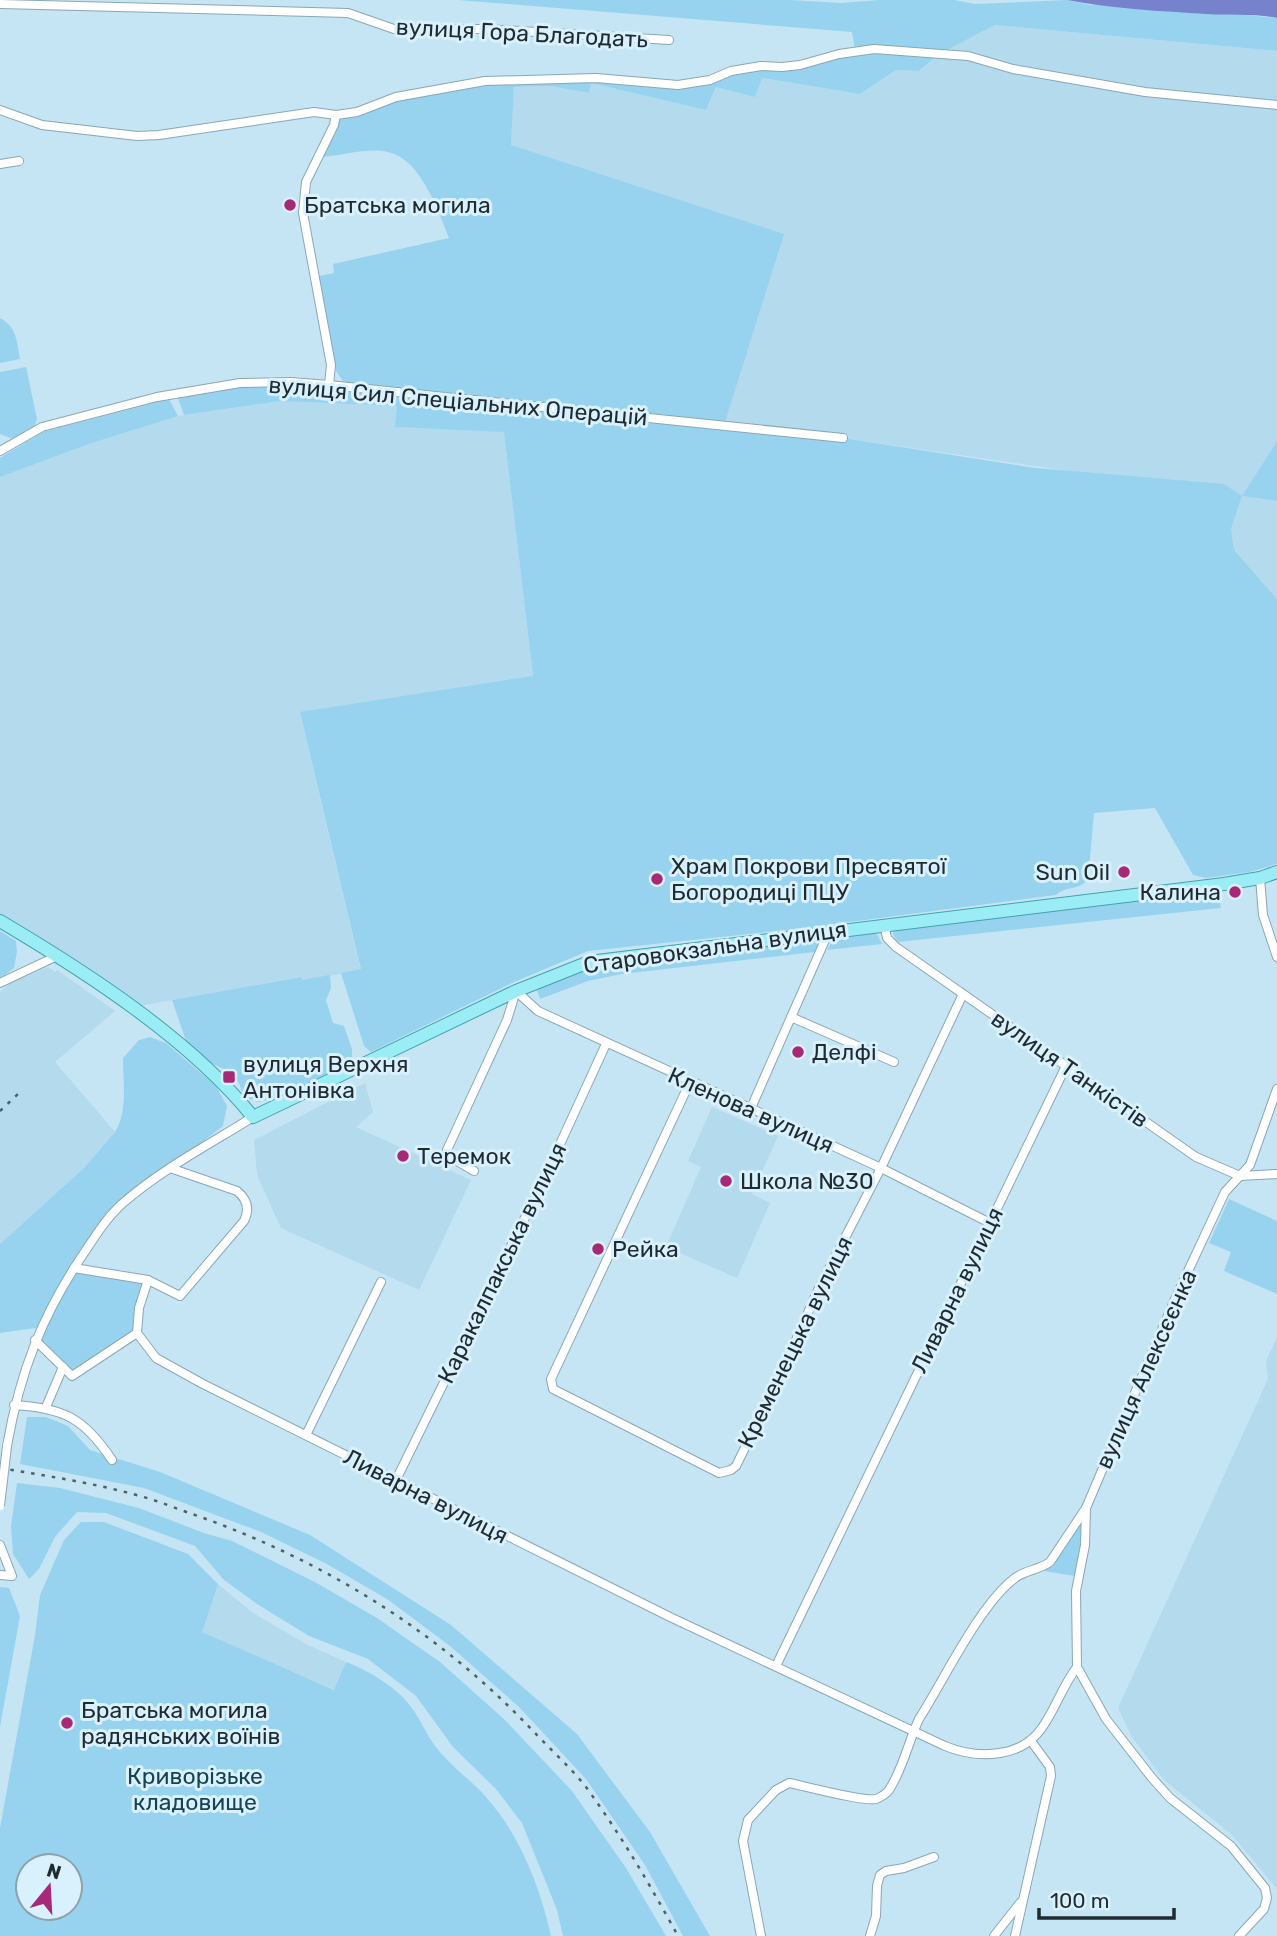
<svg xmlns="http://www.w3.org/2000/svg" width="1277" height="1936" viewBox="0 0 1277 1936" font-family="Rubik,sans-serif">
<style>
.built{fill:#b3daed}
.green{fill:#97d3ef;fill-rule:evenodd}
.water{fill:#7682cc}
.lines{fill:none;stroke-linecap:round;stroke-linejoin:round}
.street-casing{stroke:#89a7b5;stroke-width:10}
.primary-casing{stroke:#44a1ac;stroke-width:14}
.street{stroke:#fff;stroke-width:8}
.primary{stroke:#9bedf5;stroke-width:12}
.rail{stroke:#4e6068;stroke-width:2.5;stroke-dasharray:3.5 7;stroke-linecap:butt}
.street-bridge-casing{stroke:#89a7b5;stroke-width:10;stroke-linecap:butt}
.street-bridge{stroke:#fff;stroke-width:8}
.poi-dot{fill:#a72877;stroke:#d8f1fd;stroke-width:2.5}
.labels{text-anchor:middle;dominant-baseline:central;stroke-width:6;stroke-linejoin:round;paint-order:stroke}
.street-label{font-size:23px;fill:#1f2b31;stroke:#d8f1fd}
.poi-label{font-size:23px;fill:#1f2b31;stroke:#d8f1fd;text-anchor:start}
.park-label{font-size:23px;fill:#164354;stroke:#d8f1fd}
</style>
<rect width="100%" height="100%" fill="#c6e5f4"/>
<g class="built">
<path d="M995,25L1277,51V441L1242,496L1277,501V599L1234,550L1231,529L1242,496L843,438L724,425L511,145L514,87L550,86L588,93L591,83L706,110L716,87L755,97L761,78L860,94L896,70L920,71L941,53Z"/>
<path d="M280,401L397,406L396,427L504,431L533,677L300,713L361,970L301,981L300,977L139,1006L0,917V477L89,444L178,416Z"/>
<path d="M48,967L55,972L57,970L115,1011L55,1062L115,1132L84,1168L0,1244V992L9,984Z"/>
<path d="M365,1083L373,1112L356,1127L471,1180L419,1290L281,1228L257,1175L254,1140Z"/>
<path d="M712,1107L778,1136L752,1194L770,1203L737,1278L666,1247L701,1167L688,1161Z"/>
<path d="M1277,1337V1889L1232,1835L1164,1780L1132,1737L1118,1708L1268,1379L1266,1361Z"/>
<path d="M218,1584L253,1613L306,1644L346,1662L335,1690L201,1632Z"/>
</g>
<g class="green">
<path d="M458,0H791L841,3L879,0H955L975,4L1067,0L1091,5L1107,0H1235L1246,15L1277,18V51L995,25L941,53L919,71L896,70L860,94L762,78L755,97L716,87L706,110L591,83L589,93L550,86L514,87L511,145L784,234L725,422L356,385L343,381L336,371L319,276L334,273L333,264L449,238C438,211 421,159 388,152C365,147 340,157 317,157L336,115L422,92L538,79L678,85L731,71L782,67L855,51L852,32Z"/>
<path d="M0,318C17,327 17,342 20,359L0,363Z"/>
<path d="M26,367L37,419L34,428L13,439L0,434V372Z"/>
<path d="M291,385L539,412V407L843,438L1036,468L1224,484L1242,496L1277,441V501L1242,496L1231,529L1234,550L1277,599V864L1250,872L1206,878L1193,875L1155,808L1094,813L1088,880C1077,891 1068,885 1056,895L796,929L588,951L514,982L371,1052L364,1046L341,973L361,969L300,712L533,676L504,432L395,427L397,406L280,401L184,415L177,396L240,386Z"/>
<path d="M169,399L178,416L89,444L0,477V458L43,432Z"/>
<path d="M1217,890L1221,908L898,942L893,934L894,930Z"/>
<path d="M0,931L16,941L17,952L14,968L0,979Z"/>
<path d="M871,931L877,934L882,944L827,950L834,937Z"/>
<path d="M816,938L819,944L815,952L622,974L588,981L540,999L537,990L542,986L582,968Z"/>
<path d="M330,975L331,988L326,1000L333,1023L344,1026L352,1049V1062L273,1099L258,1102L248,1098L242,1092L239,1083L228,1071L211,1063L186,1041L172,1000L301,977L302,980Z"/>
<path d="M150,1037L166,1043L216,1086L227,1106L223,1126L124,1202L74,1268L148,1280L137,1333L72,1376L35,1340L42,1327L0,1333V1244L84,1168L115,1132C128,1112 123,1080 123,1058L139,1040Z"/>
<path d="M1229,1199L1277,1221V1294L1224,1271L1231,1252L1209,1243Z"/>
<path d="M27,1417H46L68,1426L90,1450L160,1472L310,1535L451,1625L577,1734L650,1832L710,1936H683L645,1865L586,1779L519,1707L450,1646L387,1599L325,1563L261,1532L144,1488L20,1464Z"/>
<path d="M17,1483L60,1488L139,1508L204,1533L232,1541L315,1582L377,1618L440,1662L505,1720L572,1791L626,1868L666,1936H563L557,1910L522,1823L496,1789L453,1747L416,1696L368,1659L309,1636L257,1604L224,1580L195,1546L106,1513L77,1512L55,1537L39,1569L29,1579L13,1554L11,1526Z"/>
<path d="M81,1522H104L188,1554L218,1584L202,1632L334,1690L346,1662C368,1670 398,1688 411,1707C422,1721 428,1739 440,1752C453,1768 472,1781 486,1797C520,1835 540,1887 551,1936H0V1828L35,1635L40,1595L64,1540ZM28,1866H70V1908H28Z"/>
<path d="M1078,1522L1084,1523L1075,1576L1044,1571L1052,1564Z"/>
<path d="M0,1587L9,1588L20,1616L0,1727Z"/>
</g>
<path class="water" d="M1067,0H1277V18C1254,13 1230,16 1207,14C1161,11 1113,9 1067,0Z"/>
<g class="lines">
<g class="street-casing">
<g id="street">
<path d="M0,4L348,13L394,29H486L669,40"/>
<path d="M0,110L42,125L137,136L159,135L314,112L336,115L357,112L396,97L485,81L596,78L678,85L710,80L731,71L761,66L782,67L800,65L839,54L874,49L968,56L1013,69L1145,92L1277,105"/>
<path d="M0,164L19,161"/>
<path d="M329,385L331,365L303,213L306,182L334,125L336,115"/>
<path d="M0,451L42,427L157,397L240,383L291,382L329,385L843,438"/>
<path d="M1260,878L1263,915L1277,957"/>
<path d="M884,924L887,938L896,947L1196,1157L1240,1176L1277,1174"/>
<path d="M0,983L57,956"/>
<path d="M791,1017L894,1062"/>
<path d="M690,1082L551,1379L553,1389L719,1473L731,1470L736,1466L782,1372L817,1292L881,1168L963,994"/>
<path d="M751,1108L829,931"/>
<path d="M474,1171L452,1158L447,1150L507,1020L516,991L538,1011L881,1168L990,1223"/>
<path d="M74,1268L148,1280L180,1296L244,1221C250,1209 247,1199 237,1191L170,1168"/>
<path d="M148,1280L139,1308L137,1333L156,1358L203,1384L670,1617L945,1746C962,1753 981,1756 1000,1753C1049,1746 1051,1701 1077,1667"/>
<path d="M35,1340L72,1376L137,1333"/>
<path d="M14,1405C64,1408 84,1418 112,1460"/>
<path d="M46,1407L63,1367"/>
<path d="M306,1435L381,1282"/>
<path d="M7,1446C20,1372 42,1315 84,1253C96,1235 107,1217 123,1203C162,1169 210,1144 253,1117"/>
<path d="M396,1480L544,1179L606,1044"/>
<path d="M0,1545L12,1576L0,1575"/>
<path d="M776,1666L1066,1066"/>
<path d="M761,1936L743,1841L748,1820L776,1790L789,1783C805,1786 864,1802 876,1799C880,1798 887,1793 889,1790C903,1769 909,1740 919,1719C944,1680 980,1604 1015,1578C1025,1570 1039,1570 1050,1562L1086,1508"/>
<path d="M870,1936L876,1916L877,1886L880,1875L886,1871L904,1868L934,1857"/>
<path d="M994,1936L1020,1903"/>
<path d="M1015,1936L1051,1776L1050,1767L1031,1741"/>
<path d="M1239,1936L1264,1909L1267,1898L1265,1888L1231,1846L1170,1798L1152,1778L1106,1719L1077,1667L1076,1591L1085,1545L1086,1508L1175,1299L1225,1192L1250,1165L1277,1089"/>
</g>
</g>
<g class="primary-casing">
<path id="primary" d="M0,921C86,972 190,1039 253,1117L516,991L589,962L1224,884L1260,878L1277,872"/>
</g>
<use href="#street" class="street"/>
<use href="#primary" class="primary"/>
<g class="rail">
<path d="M0,1111L19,1093"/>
<path d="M0,1468C47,1476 94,1483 140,1496C159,1501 177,1509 195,1515C325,1561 441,1633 535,1733C552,1751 571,1768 586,1787C621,1835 650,1885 678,1936"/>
</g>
<g class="street-bridge-casing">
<path id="street-bridge" d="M0,1506L7,1446"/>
</g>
<use href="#street-bridge" class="street-bridge"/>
</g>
<g class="poi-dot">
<circle cx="290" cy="205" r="7"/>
<circle cx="1124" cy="872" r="7"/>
<circle cx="657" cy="879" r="7"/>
<circle cx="1235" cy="892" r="7"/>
<circle cx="798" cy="1052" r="7"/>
<rect x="222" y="1070" width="14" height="14" rx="3.5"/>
<circle cx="403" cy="1156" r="7"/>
<circle cx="726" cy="1181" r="7"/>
<circle cx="598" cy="1249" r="7"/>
<circle cx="67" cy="1723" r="7"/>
</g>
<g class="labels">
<g class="street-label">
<text transform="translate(522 33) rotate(3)">вулиця Гора Благодать</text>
<text transform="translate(458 401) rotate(5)">вулиця Сил Спеціальних Операцій</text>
<text transform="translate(715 947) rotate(-8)">Старовокзальна вулиця</text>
<text transform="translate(1070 1069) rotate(35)">вулиця Танкістів</text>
<text transform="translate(751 1110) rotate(24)">Кленова вулиця</text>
<text transform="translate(502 1263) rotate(-64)">Каракалпакська вулиця</text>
<text transform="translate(957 1290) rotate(-64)">Ливарна вулиця</text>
<text transform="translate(795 1342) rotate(-64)">Кременецька вулиця</text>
<text transform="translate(1146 1369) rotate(-66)">вулиця Алексєєнка</text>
<text transform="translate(426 1496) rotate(27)">Ливарна вулиця</text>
</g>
<g class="poi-label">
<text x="304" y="205">Братська могила</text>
<text x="671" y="866">Храм Покрови Пресвятої<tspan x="671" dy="26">Богородиці ПЦУ</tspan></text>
<text x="1110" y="872" text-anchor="end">Sun Oil</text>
<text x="1221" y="892" text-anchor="end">Калина</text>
<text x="812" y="1052">Делфі</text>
<text x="243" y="1064">вулиця Верхня<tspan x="243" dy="26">Антонівка</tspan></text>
<text x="417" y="1156">Теремок</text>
<text x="740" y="1181">Школа №30</text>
<text x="612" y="1249">Рейка</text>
<text x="81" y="1710">Братська могила<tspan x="81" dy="26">радянських воїнів</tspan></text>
</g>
<g class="park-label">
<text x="195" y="1776">Криворізьке<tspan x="195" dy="26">кладовище</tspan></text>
</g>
</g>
<g transform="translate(49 1887) rotate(18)"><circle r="33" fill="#d8f1fd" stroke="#8ea2ab" stroke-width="2"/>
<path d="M0-5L12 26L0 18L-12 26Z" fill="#a72877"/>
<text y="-10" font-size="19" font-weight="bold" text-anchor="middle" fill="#1f2b31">N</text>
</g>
<path d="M1039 1908v10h135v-10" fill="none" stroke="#1f2b31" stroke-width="3.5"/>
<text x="1050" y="1908" font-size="21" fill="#1f2b31" stroke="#d8f1fd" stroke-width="5" paint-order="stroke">100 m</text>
</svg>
